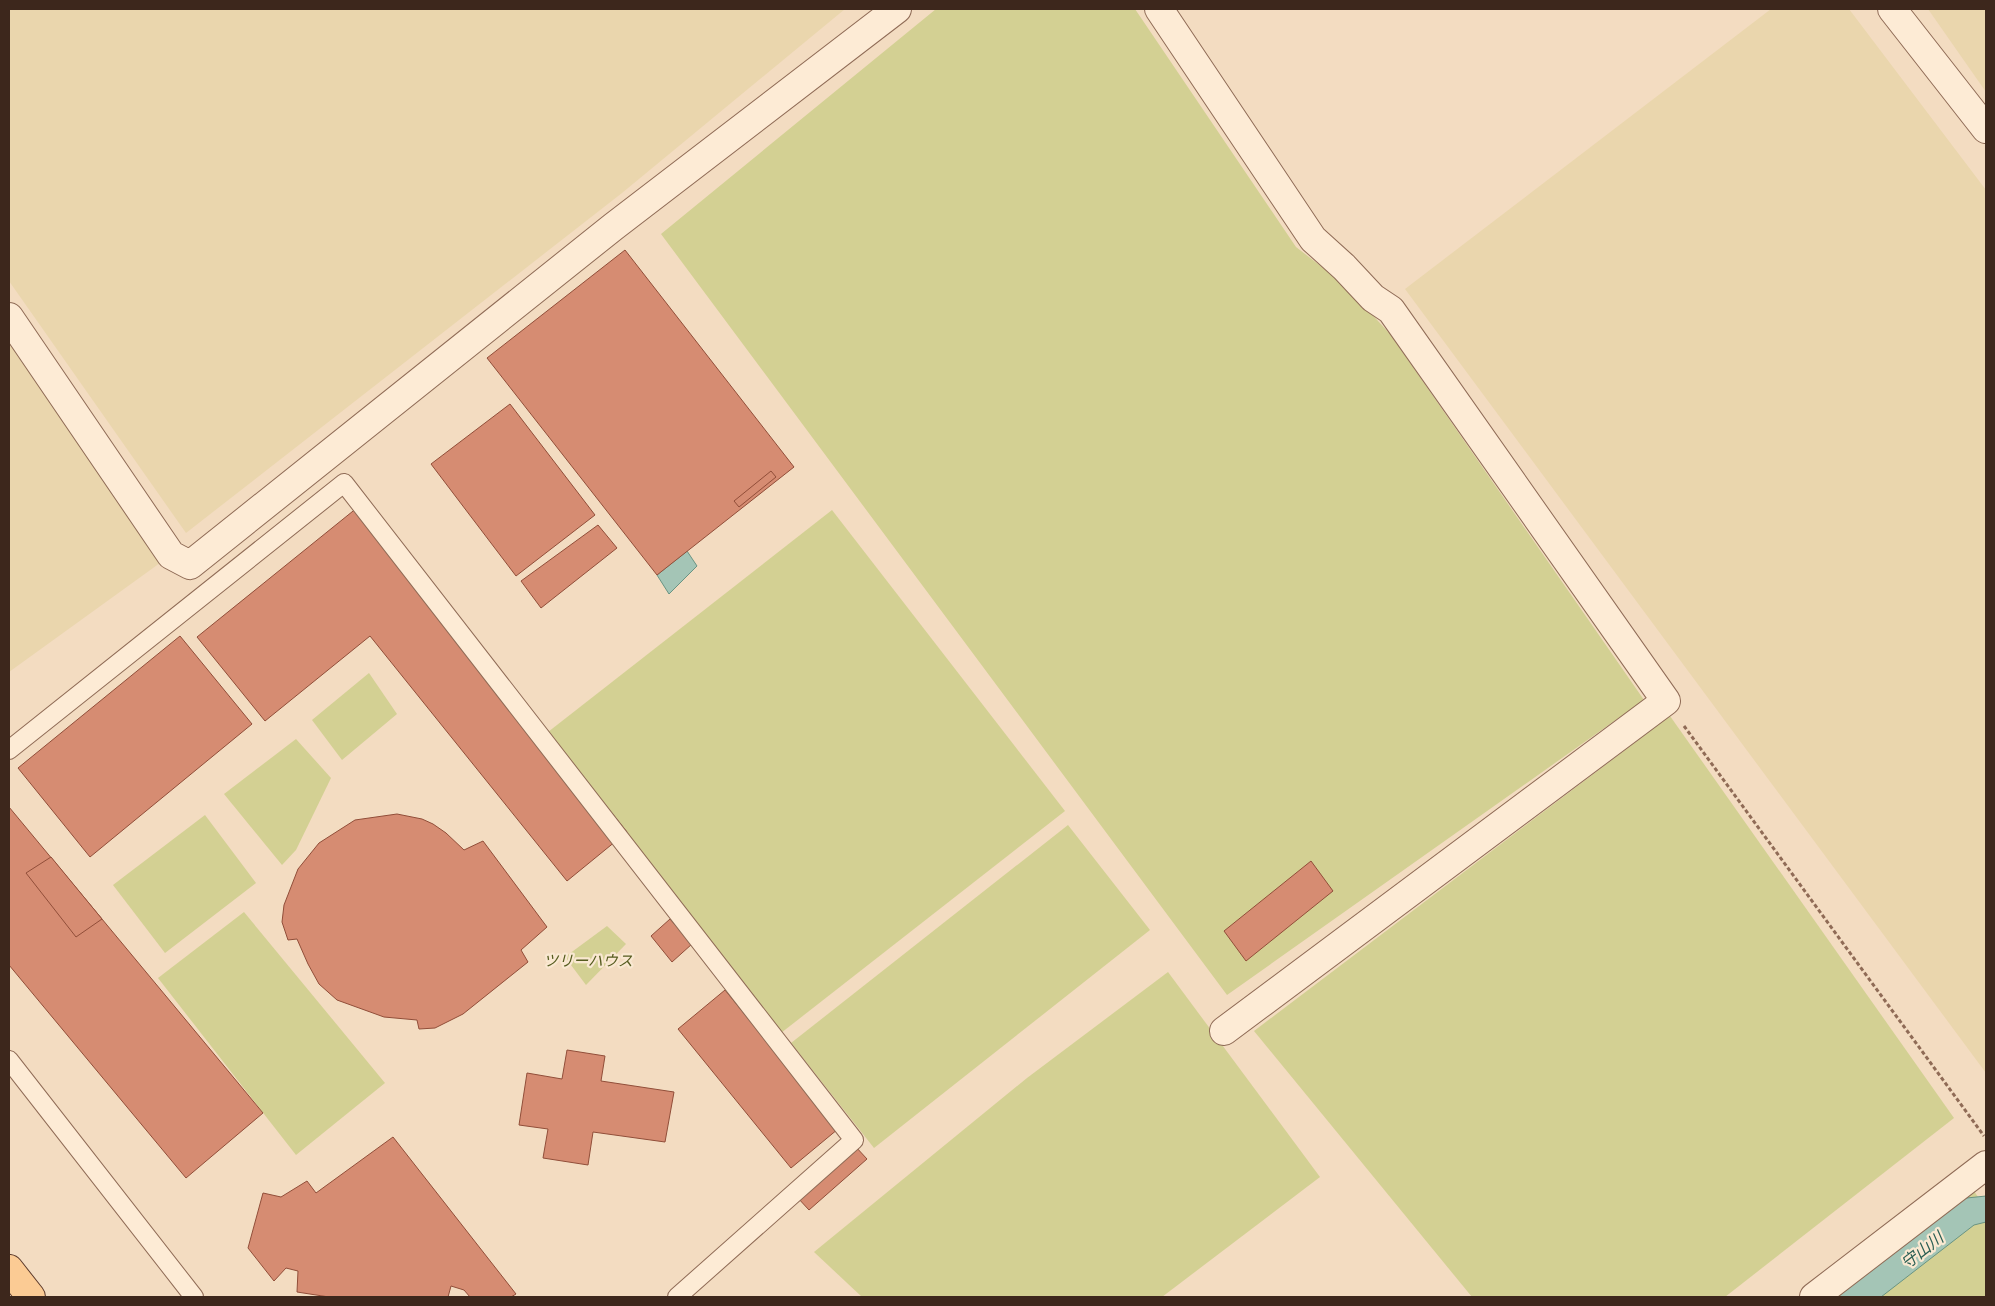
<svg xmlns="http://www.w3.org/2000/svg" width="1995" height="1306" viewBox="0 0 1995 1306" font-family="Lora,'Noto Sans JP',serif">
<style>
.farmland{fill:#ead6ad}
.green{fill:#d3d093}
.water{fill:#a4c5b6;stroke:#699483}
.building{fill:#d68c72;stroke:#914e39}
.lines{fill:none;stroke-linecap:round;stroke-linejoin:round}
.service-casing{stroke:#8f6b56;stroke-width:20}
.minor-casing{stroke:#8f6b56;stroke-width:30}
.tertiary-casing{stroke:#8f6b56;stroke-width:30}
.primary-casing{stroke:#5c3a2b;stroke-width:30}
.path{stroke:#8f6b56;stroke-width:3;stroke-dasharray:4 2.5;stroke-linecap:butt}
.service{stroke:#fdebd5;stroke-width:18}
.minor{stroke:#fdebd5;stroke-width:28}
.tertiary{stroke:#fdebd5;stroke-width:28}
.primary{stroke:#fbcb94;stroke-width:28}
.labels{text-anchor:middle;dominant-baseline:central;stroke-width:4.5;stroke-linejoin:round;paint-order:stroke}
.park-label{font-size:15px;font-style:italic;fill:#565c20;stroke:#f9e8d1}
.water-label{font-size:16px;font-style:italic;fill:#295e53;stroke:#f9e8d1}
</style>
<rect width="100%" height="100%" fill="#f3dcc1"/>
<g class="farmland">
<path d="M9,9H845L622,193L186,533L9,281Z"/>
<path d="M1771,9H1849L1986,190V1073L1405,289Z"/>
<path d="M1928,9H1986V92Z"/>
<path d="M9,318L171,555L9,672Z"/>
</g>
<g class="green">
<path d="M936,9H1135L1296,247L1344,284L1390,334L1644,700L1227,995L661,234Z"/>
<path d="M832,510L1065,811L781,1033L548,732Z"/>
<path d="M369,673L397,714L342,760L312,720Z"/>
<path d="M1670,716L1954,1118L1725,1297H1472L1254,1031Z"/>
<path d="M296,739L331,778L296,850L282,865L224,794Z"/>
<path d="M205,815L256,883L165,953L113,885Z"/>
<path d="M1068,825L1150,930L874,1148L791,1043Z"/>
<path d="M244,912L385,1083L296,1155L158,978Z"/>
<path d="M607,926L626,944L586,985L565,957Z"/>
<path d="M1168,972L1320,1177L1162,1297H862L814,1252L1027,1078Z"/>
<path d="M1966,1180L1986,1208V1297H1825Z"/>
</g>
<g class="water">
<path d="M687,551L697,566L669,594L657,575Z"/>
<path d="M1986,1196V1222L1974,1225L1881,1297H1834L1957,1199Z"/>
</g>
<g class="building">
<path d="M625,250L794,467L657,575L487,358Z"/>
<path d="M510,404L595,515L516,576L431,464Z"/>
<path d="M771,471L776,477L739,507L734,501Z"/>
<path d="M363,503L627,832L567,881L370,636L265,721L197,637Z"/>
<path d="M598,525L617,548L541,608L521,581Z"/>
<path d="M180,636L252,724L90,857L18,768Z"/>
<path d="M9,807L263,1113L186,1178L9,965Z"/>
<path d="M397,814L422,819L433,824L446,833L464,850L483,841L547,927L521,950L528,962L463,1014L435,1028L419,1029L417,1020L384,1017L337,1000L319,984L308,964L297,939L288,940L282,922L284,905L298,869L319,843L355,820Z"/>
<path d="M51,857L102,919L76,937L26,873Z"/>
<path d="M1311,861L1333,891L1246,961L1224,931Z"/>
<path d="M670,919L692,944L672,962L651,936Z"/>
<path d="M725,990L838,1129L791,1168L678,1029Z"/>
<path d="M567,1050L605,1056L601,1081L674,1092L665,1142L593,1132L588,1165L543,1158L548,1129L519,1125L527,1073L562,1079Z"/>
<path d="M393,1137L516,1294L511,1297H470L464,1290L451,1286L448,1297H329L297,1292L298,1271L286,1268L274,1281L248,1248L263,1193L281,1197L307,1181L316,1193Z"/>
<path d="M855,1146L867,1159L809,1210L797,1197Z"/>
</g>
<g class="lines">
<g class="service-casing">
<g id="service">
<path d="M9,750L344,483L854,1140L677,1297"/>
<path d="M9,1060L194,1297"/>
</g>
</g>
<g class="minor-casing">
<g id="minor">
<path d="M1159,9L1313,239L1344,267L1373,298L1391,310L1666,701L1224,1031"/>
<path d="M1892,9L1986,129"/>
<path d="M9,317L171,555L190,565L613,227L897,9"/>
</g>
</g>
<g class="tertiary-casing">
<path id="tertiary" d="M1814,1297L1986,1165"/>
</g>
<g class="primary-casing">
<path id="primary" d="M9,1269L31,1297"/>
</g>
<path class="path" d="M1684,726L1984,1136"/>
<use href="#service" class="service"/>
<use href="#minor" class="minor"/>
<use href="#tertiary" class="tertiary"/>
<use href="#primary" class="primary"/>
</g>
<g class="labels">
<g class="park-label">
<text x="588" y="960">ツリーハウス</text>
</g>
<g class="water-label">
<text transform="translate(1922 1250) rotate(-38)">守山川</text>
</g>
</g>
<rect width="1995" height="1306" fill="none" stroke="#3d271c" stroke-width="20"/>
</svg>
